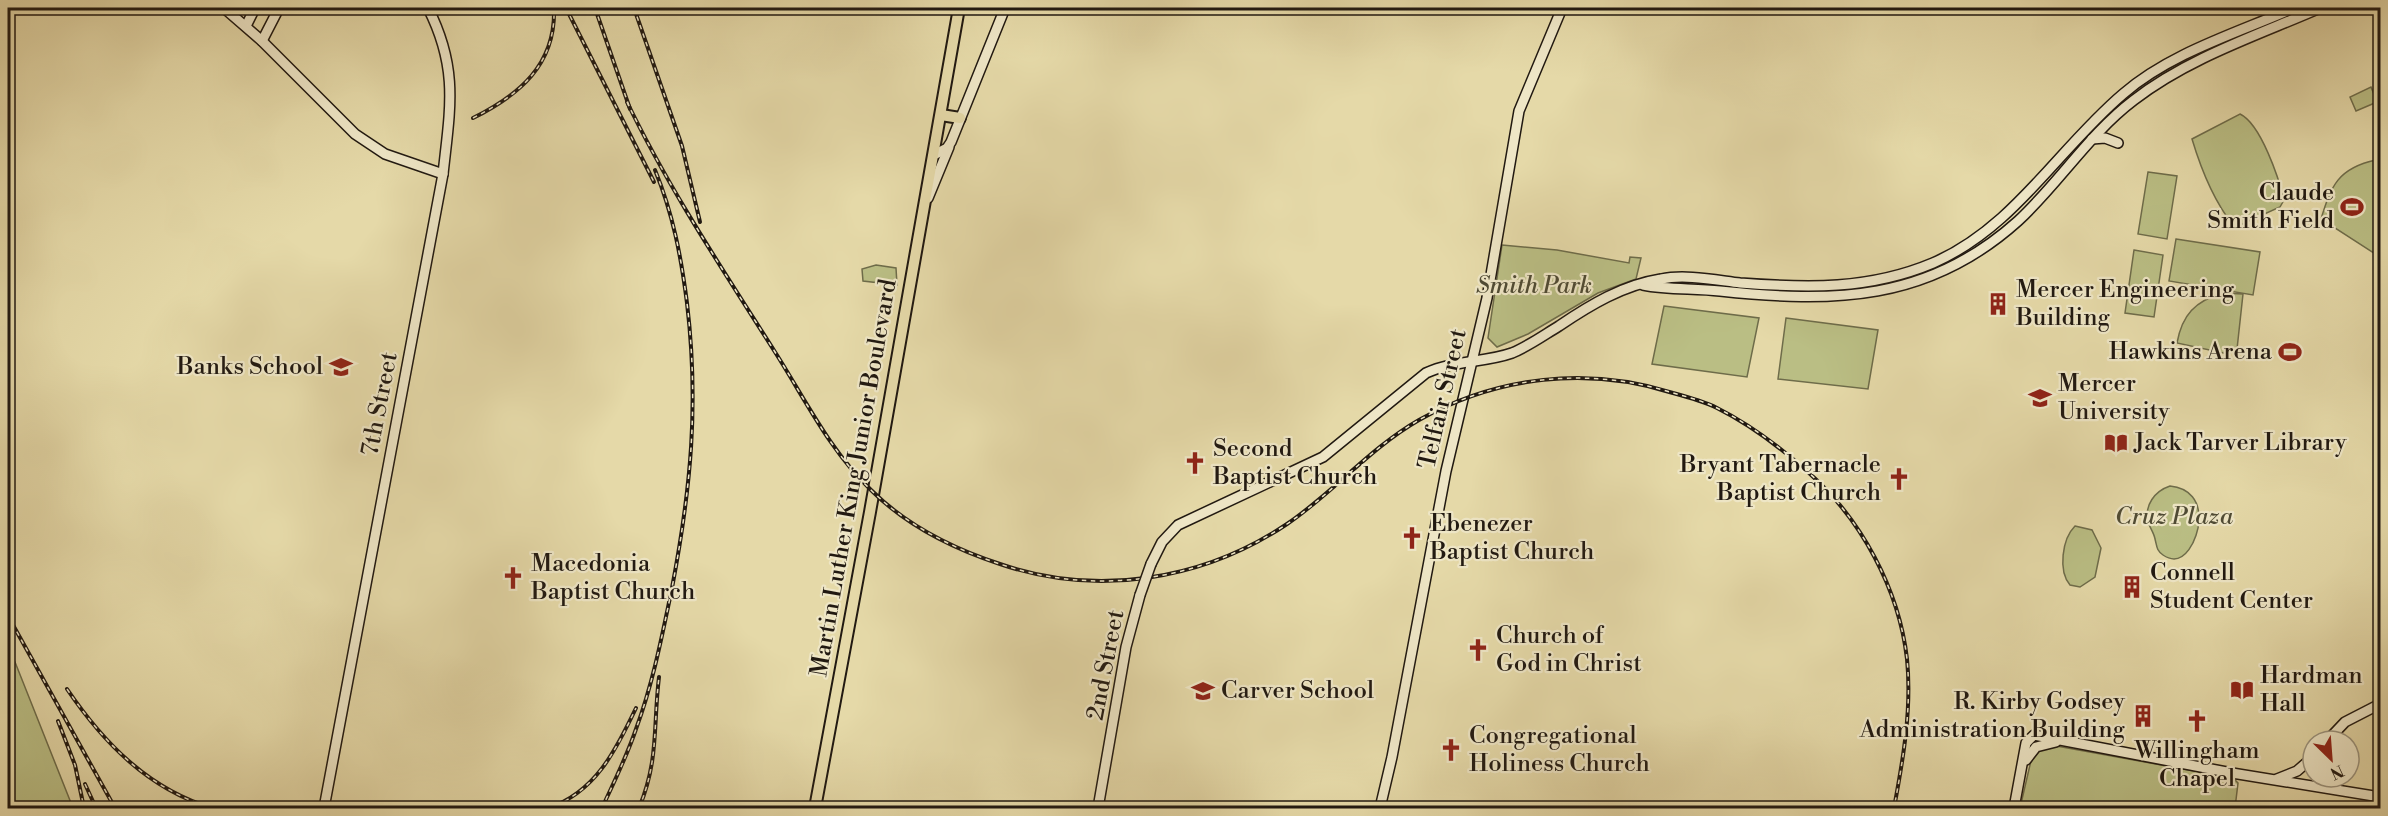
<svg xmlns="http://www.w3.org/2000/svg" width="2388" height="816" viewBox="0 0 2388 816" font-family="'Libre Bodoni',serif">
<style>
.green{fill:#babe84;stroke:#6e6c4a;stroke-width:1.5}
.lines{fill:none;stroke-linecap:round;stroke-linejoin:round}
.secondary-casing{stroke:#211911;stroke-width:12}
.primary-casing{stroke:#211911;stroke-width:14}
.secondary{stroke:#eee6c6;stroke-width:9}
.primary{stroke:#e5d9a8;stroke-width:10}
.rail-casing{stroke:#211911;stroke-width:4}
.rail{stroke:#eee6c6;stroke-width:1.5;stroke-dasharray:4.5;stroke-linecap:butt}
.secondary-bridge-casing{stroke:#211911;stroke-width:12;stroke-linecap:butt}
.secondary-bridge{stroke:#eee6c6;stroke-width:9}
.labels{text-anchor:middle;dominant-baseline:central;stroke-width:4.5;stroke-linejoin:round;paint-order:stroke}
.poi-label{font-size:24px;fill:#211911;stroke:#eee6c6;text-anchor:start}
.park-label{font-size:24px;font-style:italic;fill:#4f4b34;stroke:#eee6c6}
.street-label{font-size:24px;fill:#211911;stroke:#eee6c6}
</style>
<rect width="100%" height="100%" fill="#e5d9a8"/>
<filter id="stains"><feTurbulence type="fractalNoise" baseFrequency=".00333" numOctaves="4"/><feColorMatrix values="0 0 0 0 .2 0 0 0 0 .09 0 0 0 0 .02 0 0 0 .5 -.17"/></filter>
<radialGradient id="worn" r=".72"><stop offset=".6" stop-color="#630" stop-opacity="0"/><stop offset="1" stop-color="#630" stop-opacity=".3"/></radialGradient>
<g class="green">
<path d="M2371,87L2377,102L2356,111L2350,97Z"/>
<path d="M2240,114C2261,124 2279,179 2284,200L2280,207L2238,226L2233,225C2213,200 2201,169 2192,139Z"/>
<path d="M2376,160L2380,161V257L2321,219C2331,186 2338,168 2376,160Z"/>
<path d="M2148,172L2177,176L2167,239L2138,234Z"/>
<path d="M2176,239L2260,252L2253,295L2169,281Z"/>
<path d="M1502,245L1557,250L1629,263L1630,257L1641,258L1636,279L1598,293L1528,334L1497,347L1488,338Z"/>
<path d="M2134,250L2163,255L2154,317L2125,313Z"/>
<path d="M876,265L896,268L897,285L863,281L862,269Z"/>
<path d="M2223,293L2243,294L2237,349L2228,354L2177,343C2182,315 2195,301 2223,293Z"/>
<path d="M1664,306L1759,318L1747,377L1652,364Z"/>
<path d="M1786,318L1878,330L1868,389L1778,379Z"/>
<path d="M2170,486C2190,488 2200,501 2199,521C2198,537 2185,570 2163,555C2156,550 2157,546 2155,539C2154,533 2150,528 2148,522C2144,505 2155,491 2170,486Z"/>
<path d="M2075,526L2092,530L2101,548L2095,577L2080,587L2070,585C2058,571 2062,539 2075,526Z"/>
<path d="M8,649L15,662L73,808H8Z"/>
<path d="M2051,745L2233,778L2238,783L2235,808H2020L2033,752Z"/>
</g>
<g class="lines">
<g class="secondary-casing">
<g id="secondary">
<path d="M224,8L262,41L355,134L385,154L443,174"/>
<path d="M246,26L255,8"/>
<path d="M262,41L279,8"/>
<path d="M2092,139L2105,138L2118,143"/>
<path d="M934,155L947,148L951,142L1005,8"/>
<path d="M928,198L949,147"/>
<path d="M1643,285C1668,290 1694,288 1720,291C1833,303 1928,302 2018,221C2059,183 2089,134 2134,100C2188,58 2258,35 2320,8"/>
<path d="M1151,564L1162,542L1178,525L1323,457L1426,373C1453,360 1484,363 1512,353C1529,346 1544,335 1559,326C1590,305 1623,285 1661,279C1685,274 1715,280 1740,283C1807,288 1869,290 1933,263C2014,228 2058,149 2123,94C2170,53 2237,33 2294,8"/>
<path d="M2327,741L2345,722L2380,704"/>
<path d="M2026,760L2036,747L2056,742"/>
<path d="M2277,779L2297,771L2313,757"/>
<path d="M324,808L443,174C450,109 459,69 428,8"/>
<path d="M1098,808L1126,647L1140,595"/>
<path d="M1380,808L1392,757L1446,471L1487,298L1519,111L1562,8"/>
<path d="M2014,808L2026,743L2034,735L2232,773L2380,797"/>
</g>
</g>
<g class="primary-casing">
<g id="primary">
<path d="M941,115L960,118"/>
<path d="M815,808L870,512L959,8"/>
</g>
</g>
<use href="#secondary" class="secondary"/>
<use href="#primary" class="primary"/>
<g class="rail-casing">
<g id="rail">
<path d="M566,8L654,182"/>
<path d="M595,8L630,109"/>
<path d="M634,8L682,146L700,222"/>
<path d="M627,102C669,189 723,270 775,352C805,399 830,451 871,490C906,525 954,549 1000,564C1096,597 1202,581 1287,524C1333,493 1370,448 1419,420C1497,376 1588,366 1673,393C1688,397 1703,401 1717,408C1751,425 1780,447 1809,473C1861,519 1899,589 1907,659C1912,709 1903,760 1894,808"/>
<path d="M473,118C519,95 556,65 554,8"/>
<path d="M8,616L115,808"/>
<path d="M67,689C103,742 148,789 212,808"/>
<path d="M58,721L75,765L84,808"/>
<path d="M85,784L96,808"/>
<path d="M548,808C595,793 616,750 636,708"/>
<path d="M602,808C614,782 627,756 636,729C653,683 662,636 672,588C691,488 699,404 687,303C681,256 673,214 655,170"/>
<path d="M639,808C659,760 653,727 659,677"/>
</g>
</g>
<use href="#rail" class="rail"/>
<g class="secondary-bridge-casing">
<path id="secondary-bridge" d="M1140,595L1151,564"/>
</g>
<use href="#secondary-bridge" class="secondary-bridge"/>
</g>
<defs>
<g id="stadium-bare" transform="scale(1.8)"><path d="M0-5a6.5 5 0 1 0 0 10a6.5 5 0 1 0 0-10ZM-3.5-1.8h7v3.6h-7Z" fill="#8f2418" stroke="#eee6c6" stroke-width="2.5" paint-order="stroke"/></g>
<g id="building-bare" transform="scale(1.8)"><path d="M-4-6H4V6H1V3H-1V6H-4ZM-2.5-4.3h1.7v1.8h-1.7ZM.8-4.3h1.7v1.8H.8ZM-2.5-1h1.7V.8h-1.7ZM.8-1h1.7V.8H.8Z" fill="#8f2418" stroke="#eee6c6" stroke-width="2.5" paint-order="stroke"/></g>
<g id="school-bare" transform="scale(1.8)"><path d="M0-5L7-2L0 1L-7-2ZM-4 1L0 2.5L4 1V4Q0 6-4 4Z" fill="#8f2418" stroke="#eee6c6" stroke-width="2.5" paint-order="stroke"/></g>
<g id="university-bare" transform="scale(1.8)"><path d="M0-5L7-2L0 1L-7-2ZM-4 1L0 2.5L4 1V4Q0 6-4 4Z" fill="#8f2418" stroke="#eee6c6" stroke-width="2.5" paint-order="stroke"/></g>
<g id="library-bare" transform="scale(1.8)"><path d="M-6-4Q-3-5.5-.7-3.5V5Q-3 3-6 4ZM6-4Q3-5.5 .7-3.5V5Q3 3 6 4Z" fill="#8f2418" stroke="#eee6c6" stroke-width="2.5" paint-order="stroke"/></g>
<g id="church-bare" transform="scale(1.8)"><path d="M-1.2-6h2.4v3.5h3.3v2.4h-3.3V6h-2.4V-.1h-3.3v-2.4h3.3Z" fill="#8f2418" stroke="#eee6c6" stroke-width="2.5" paint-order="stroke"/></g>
</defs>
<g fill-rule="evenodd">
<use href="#stadium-bare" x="2352" y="207"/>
<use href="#building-bare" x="1998" y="304"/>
<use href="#stadium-bare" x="2290" y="352"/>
<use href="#school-bare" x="341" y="367"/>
<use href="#university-bare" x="2040" y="398"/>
<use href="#library-bare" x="2116" y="443"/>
<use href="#church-bare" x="1195" y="463"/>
<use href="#church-bare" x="1899" y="479"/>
<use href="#church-bare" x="1412" y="538"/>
<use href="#church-bare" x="513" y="578"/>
<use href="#building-bare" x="2132" y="587"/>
<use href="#church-bare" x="1478" y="650"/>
<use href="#library-bare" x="2242" y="690"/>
<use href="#school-bare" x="1203" y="691"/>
<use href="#building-bare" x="2143" y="716"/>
<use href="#church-bare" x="2197" y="721"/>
<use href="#church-bare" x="1451" y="750"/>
</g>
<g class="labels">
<g class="poi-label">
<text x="2334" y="193" text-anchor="end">Claude<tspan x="2334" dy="28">Smith Field</tspan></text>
<text x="2016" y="290">Mercer Engineering<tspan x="2016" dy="28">Building</tspan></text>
<text x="2272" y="352" text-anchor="end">Hawkins Arena</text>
<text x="323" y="367" text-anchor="end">Banks School</text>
<text x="2058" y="384">Mercer<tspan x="2058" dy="28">University</tspan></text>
<text x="2134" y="443">Jack Tarver Library</text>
<text x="1213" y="449">Second<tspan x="1213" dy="28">Baptist Church</tspan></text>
<text x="1881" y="465" text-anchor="end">Bryant Tabernacle<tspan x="1881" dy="28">Baptist Church</tspan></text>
<text x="1430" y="524">Ebenezer<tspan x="1430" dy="28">Baptist Church</tspan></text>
<text x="531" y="564">Macedonia<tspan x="531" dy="28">Baptist Church</tspan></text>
<text x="2150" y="573">Connell<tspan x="2150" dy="28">Student Center</tspan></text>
<text x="1496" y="636">Church of<tspan x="1496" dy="28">God in Christ</tspan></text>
<text x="2260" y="676">Hardman<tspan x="2260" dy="28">Hall</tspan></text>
<text x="1221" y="691">Carver School</text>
<text x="2125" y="702" text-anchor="end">R. Kirby Godsey<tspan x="2125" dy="28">Administration Building</tspan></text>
<text x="1469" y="736">Congregational<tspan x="1469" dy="28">Holiness Church</tspan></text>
<text x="2197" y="751" text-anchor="middle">Willingham<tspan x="2197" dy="28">Chapel</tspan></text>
</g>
<g class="park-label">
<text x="1534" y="286">Smith Park</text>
<text x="2174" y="517">Cruz Plaza</text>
</g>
<g class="street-label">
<text transform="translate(1443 399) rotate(-77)">Telfair Street</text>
<text transform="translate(380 404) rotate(-79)">7th Street</text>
<text transform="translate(854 478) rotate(-80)">Martin Luther King Junior Boulevard</text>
<text transform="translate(1106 665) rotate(-79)">2nd Street</text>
</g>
</g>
<rect width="2388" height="816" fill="none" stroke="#e5d9a8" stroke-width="30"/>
<rect x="9" y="9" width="2370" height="798" fill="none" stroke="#211911" stroke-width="3"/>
<rect x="15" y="15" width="2358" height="786" fill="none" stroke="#211911" stroke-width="1.5"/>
<g transform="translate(2331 759) rotate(155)"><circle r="28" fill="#eee6c6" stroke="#9c947e" stroke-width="1.5"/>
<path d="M0-4.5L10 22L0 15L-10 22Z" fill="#8f2418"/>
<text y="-9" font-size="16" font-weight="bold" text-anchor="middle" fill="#211911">N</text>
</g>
<rect width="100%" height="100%" filter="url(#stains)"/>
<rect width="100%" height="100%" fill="url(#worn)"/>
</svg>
